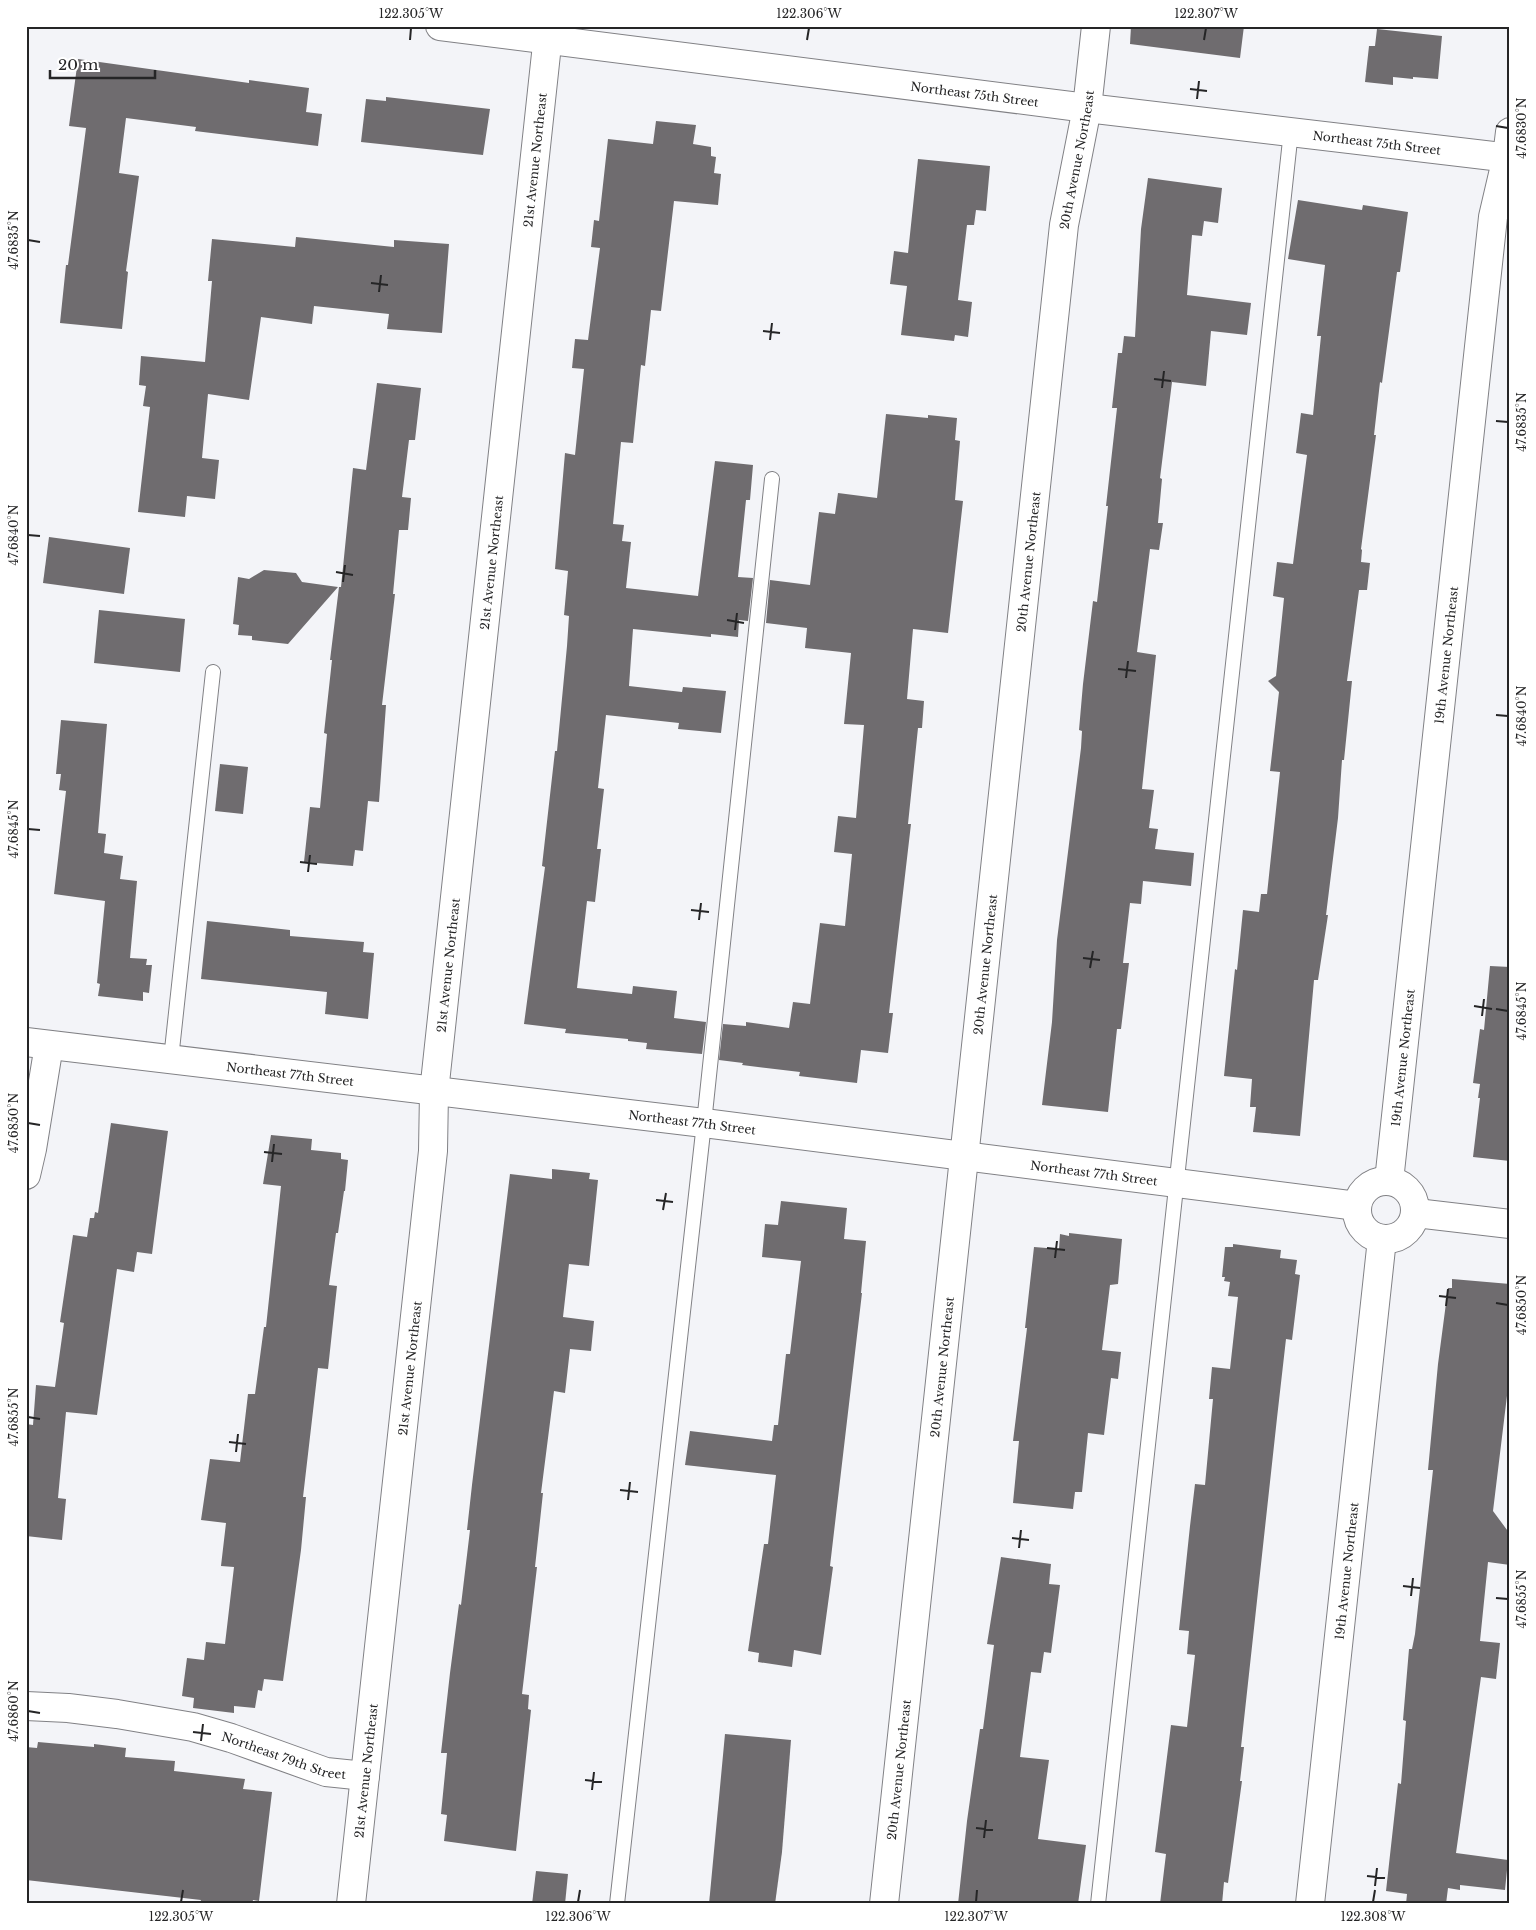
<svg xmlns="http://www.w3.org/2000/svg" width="1536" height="1930" viewBox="0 0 1536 1930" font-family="'Libre Baskerville',serif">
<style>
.building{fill:#6f6c6f}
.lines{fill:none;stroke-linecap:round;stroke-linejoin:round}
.service-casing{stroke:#818185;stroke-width:16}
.minor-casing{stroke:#818185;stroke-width:30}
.tertiary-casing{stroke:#818185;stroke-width:30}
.secondary-casing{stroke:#818185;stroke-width:30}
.service{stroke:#fff;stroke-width:14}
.minor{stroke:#fff;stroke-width:28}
.tertiary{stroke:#fff;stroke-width:28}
.secondary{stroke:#fff;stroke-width:28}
.ticks{fill:none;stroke:#252526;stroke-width:2}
.labels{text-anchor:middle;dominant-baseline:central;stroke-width:5;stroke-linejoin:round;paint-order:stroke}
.street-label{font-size:12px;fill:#252526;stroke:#fff}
.neatline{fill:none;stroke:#252526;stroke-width:2}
.ticks-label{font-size:12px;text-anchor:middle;fill:#252526}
</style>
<rect width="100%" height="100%" fill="#f3f4f8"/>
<g class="building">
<path d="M1131,26H1244L1240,58L1130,44Z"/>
<path d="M1377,29L1442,36L1438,79L1413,77V79L1393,77V85L1365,82L1369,46H1375Z"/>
<path d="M78,59L249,83V80L309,88L306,112L322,114L318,146L195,131L196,127L126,118L119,173L139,176L126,271L128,272L122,329L60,323L66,265H68L86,128L69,126Z"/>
<path d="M386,97L490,109L483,155L361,142L366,99L386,101Z"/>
<path d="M656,121L696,125L693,144L711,147V156L716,157L714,173L721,174L718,205L674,201L661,311L651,310L645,366L641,365L633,443L621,442L613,524L624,525L622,541L631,542L626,588L698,596L715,461L753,465L750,500H746L738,577L753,578L748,621L739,620L738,637L711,634V637L633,629L629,686L682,692L683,687L726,691L721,733L678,729L679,723L606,715L598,788L604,789L597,849H601L595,902L587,901L577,988L632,994L633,986L677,991L674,1018L706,1022L702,1054L646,1049L647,1043L628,1041V1039L565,1033L566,1029L524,1024L545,867L542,866L555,751H557L567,646L569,616L564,615L568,571L555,569L565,453L575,455L584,369L572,368L575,339L588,340L600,248L591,247L594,220L599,221L608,139L653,144Z"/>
<path d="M918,159L990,166L986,211L976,210L974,225H967L958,300L972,302L968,337L955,335L954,341L901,335L907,286L890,284L894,251L908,253Z"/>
<path d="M1148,178L1222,188L1218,223L1204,221L1202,236L1192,235L1187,295L1251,303L1247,335L1211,331L1206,386L1172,382L1160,478L1162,479L1158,523H1163L1159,550L1150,549L1137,652L1156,655L1142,789L1154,790L1149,828L1158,829L1155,849L1194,853L1191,886L1143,881L1141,904L1130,903L1123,963H1129L1121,1029H1117L1108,1112L1042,1105L1052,1022L1057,940L1081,748L1082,731L1079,730L1083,684L1093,601L1097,602L1108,506H1106L1117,408H1112L1118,353H1122L1124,336L1135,337L1141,229Z"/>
<path d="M1298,200L1362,210L1363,205L1408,212L1400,272H1397L1382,383L1380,382L1374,435H1376L1361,549L1362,550L1361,562L1370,563L1367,590H1359L1347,681H1352L1344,760H1342L1338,818L1326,915H1328L1318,980H1314L1300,1136L1253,1132L1256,1107H1250L1252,1079L1224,1076L1235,969L1237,970L1243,910L1259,912L1261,894H1267L1280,772L1270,771L1279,692L1268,681L1276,676L1284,598L1273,596L1277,562L1293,564L1307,455L1296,453L1301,413L1313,415L1321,336H1317L1325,265L1288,259Z"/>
<path d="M296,237L394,247V240L449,244L442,333L387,329L389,314L314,306L312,324L261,317L249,400L208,394L202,458L219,460L215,499L187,496L185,517L138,512L150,407L143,406L146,386L139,385L141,356L205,362L212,281H208L212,239L295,247Z"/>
<path d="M377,383L421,388L415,440H409L402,497L411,498L408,530H399L393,594H395L382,705H386L379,802L368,801L363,851L355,850L353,866L304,862L310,807L320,808L327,734L324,733L332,660H330L339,587H341L353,468L366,470Z"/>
<path d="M886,414L928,418V415L957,418L955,440L960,441L955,500L963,501L948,633L913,629L907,699L924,701L922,728H918L908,824H911L889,1013H893L888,1053L861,1050L857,1083L799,1076L800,1072L742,1065L743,1063L719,1060L723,1024L746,1026V1022L789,1028L793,1002L810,1004L820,923L845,926L852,854L834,852L838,816L856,818L864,725L844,724L851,653L805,648L807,628L766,623L770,580L810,585L819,512L835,514L838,493L877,498Z"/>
<path d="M49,537L130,548L124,594L43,583Z"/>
<path d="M264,570L296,573L302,582L338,587L288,644L252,640V636L238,635L239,625L233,624L238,577L249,579Z"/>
<path d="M99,610L185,619L180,672L94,663Z"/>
<path d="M61,720L107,724L98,833L106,834L104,853L123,856L120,879L137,881L130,958L147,959L146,965H152L149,993L143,992V1001L98,996L100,984L97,983L105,901L54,894L66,791L59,790L61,774H56Z"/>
<path d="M220,764L248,767L243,814L215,811Z"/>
<path d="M207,921L290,930V936L364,942L363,952L374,953L368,1019L325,1014L327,992L201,979Z"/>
<path d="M1490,966L1510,967V1161L1473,1157L1480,1098H1478L1480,1084L1473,1083L1480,1029L1484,1030Z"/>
<path d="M111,1123L168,1131L152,1254L137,1252L134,1272L117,1269L97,1415L66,1412L58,1498L66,1499L62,1540L26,1536V1424L33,1425L36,1385L55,1387L64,1323L60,1322L73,1235L87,1237L90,1218H94L95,1212L98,1213Z"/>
<path d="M271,1135L312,1139L311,1150L341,1153V1159L348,1160L345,1191H344L338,1233H336L329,1285L337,1286L328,1369L318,1368L303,1497H306L301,1550L283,1681L264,1679L262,1691L258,1690L255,1708L234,1706V1713L193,1708L194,1698L182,1696L187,1658L204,1660L206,1642L225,1644L234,1567L221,1566L226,1523L201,1520L210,1459L240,1462L248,1394H255L264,1327H266L281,1186L263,1184Z"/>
<path d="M552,1169L590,1173L589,1179L598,1180L589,1266L569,1264L563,1317L594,1321L591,1351L570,1349L565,1393L554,1391L541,1493H543L535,1567H537L522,1694L529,1695L528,1709L531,1710L516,1851L444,1841L447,1815L441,1814L447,1753H441L450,1673L459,1604L461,1605L470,1530H467L472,1485L510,1174L552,1179Z"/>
<path d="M781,1201L847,1208L844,1239L866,1241L861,1293H862L830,1566L833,1567L821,1655L794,1650L792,1667L758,1662L759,1653L748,1651L764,1544H768L776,1475L685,1465L690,1431L772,1441L774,1425H778L786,1354H790L801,1261L762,1257L765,1224L778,1225Z"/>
<path d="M1069,1233L1122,1239L1118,1284L1110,1285L1102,1350L1121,1352L1118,1379L1111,1378L1104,1435L1088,1433L1082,1492H1075L1073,1509L1013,1503L1019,1441H1013L1027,1328H1025L1034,1247L1059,1249L1060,1234L1069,1236Z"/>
<path d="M1233,1244L1281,1250L1280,1258L1297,1260L1295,1274L1300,1275L1292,1340L1286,1339L1277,1418L1241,1747H1244L1240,1781H1242L1228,1883L1224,1882L1222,1904H1160L1166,1854L1155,1852L1171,1725L1187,1727L1195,1655L1187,1654L1189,1631L1179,1630L1190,1526L1195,1484L1205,1485L1213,1399H1209L1212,1367L1230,1369L1238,1297L1228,1296L1230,1282L1224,1281L1225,1277H1222L1225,1247H1233Z"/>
<path d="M1452,1279L1510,1284V1371L1493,1511L1510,1534V1565L1488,1562L1480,1641L1500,1643L1496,1679L1481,1677L1456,1853L1508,1860L1505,1890L1460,1885V1890L1448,1888L1446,1904H1406L1407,1894L1386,1891L1398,1783L1401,1784L1406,1721L1403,1720L1409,1649H1412L1415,1634L1433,1470H1428L1438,1364L1448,1288H1452Z"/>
<path d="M1001,1557L1051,1564L1049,1584L1060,1585L1051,1653L1044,1652L1041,1673L1031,1672L1020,1757L1049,1760L1038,1839L1086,1845L1078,1904H958L967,1821L980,1729H983L994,1645L987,1644Z"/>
<path d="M725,1734L791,1740L782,1852L775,1904H709Z"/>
<path d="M38,1742L94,1747V1744L126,1748L125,1757L175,1761L174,1771L245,1779L243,1789L272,1792L259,1901L253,1900L252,1904H200L201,1900L26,1880V1747L37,1748Z"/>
<path d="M536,1871L568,1874L565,1904H532Z"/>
</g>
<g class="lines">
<g class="service-casing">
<g id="service">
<path d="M171,1059L213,672"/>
<path d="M617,1904L704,1123L772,479"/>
<path d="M1098,1904L1291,131"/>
</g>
</g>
<g class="minor-casing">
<g id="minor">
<path id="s1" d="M26,1042L704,1123L1357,1206"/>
<path d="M26,1175L32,1149L49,1045"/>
<circle cx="1386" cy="1210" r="29"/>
<path id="s2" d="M1389,1181L1493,217L1507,157L1510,132"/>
<path d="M1416,1213L1510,1224"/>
<path id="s3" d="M26,1706L68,1708L117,1714L193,1727L231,1738L326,1772L365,1776"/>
<path id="s4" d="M351,1904L433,1151L434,1092L549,26"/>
<path id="s5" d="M1310,1904L1382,1239"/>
</g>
</g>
<g class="tertiary-casing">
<g id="tertiary">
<path id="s6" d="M884,1904L1064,225L1087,108L1096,26"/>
</g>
</g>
<g class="secondary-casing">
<g id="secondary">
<path id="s7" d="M440,26L1087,108L1510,158"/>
</g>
</g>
<use href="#service" class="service"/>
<use href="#minor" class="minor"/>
<use href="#tertiary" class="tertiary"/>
<use href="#secondary" class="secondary"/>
</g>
<path class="ticks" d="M410,40L411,28M807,40L809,28M1204,40L1206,28M1190,89L1207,91M1197,99L1199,81M1496,126L1508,128M28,240L40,242M371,283L388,285M379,292L381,275M763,331L780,333M770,340L772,323M1154,379L1171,381M1162,388L1164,371M1496,421L1508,422M28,535L40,536M336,572L353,575M343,582L345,565M727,620L744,623M735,630L737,613M1118,669L1136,671M1126,678L1128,661M1496,715L1508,716M28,829L40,830M300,862L317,864M308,872L310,855M691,910L709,912M699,920L701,903M1083,958L1100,960M1090,968L1093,951M1474,1006L1492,1009M1496,1009L1508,1011M1482,1016L1484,999M28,1123L40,1125M264,1152L282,1154M272,1162L274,1144M656,1200L673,1202M663,1210L666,1193M1047,1248L1065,1250M1055,1258L1057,1241M1439,1296L1456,1298M1496,1303L1508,1305M1446,1306L1448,1289M28,1417L40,1419M229,1442L246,1444M236,1452L238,1434M620,1490L638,1492M628,1500L630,1482M1012,1538L1029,1540M1019,1548L1021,1530M1403,1586L1420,1588M1411,1596L1413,1578M1496,1598L1508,1599M28,1711L40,1713M193,1732L211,1734M201,1741L203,1724M585,1780L602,1782M592,1790L594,1772M976,1828L993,1830M984,1838L986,1820M1367,1876L1385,1878M1375,1886L1377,1868M181,1902L183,1890M578,1902L580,1890M976,1902L977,1890M1373,1902L1375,1890"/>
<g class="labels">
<g class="street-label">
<text stroke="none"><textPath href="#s7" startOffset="539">Northeast 75th Street</textPath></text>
<text stroke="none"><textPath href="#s7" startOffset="944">Northeast 75th Street</textPath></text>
<text stroke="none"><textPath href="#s4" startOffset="1754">21st Avenue Northeast</textPath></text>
<text stroke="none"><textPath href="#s6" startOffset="1755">20th Avenue Northeast</textPath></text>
<text stroke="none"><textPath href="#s4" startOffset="1349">21st Avenue Northeast</textPath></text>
<text stroke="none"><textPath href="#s6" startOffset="1350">20th Avenue Northeast</textPath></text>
<text stroke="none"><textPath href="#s2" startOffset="529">19th Avenue Northeast</textPath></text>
<text stroke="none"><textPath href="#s6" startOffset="945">20th Avenue Northeast</textPath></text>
<text stroke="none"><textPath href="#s4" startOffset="944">21st Avenue Northeast</textPath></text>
<text stroke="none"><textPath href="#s2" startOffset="124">19th Avenue Northeast</textPath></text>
<text stroke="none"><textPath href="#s1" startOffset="266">Northeast 77th Street</textPath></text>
<text stroke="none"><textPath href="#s1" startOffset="671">Northeast 77th Street</textPath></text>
<text stroke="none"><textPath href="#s1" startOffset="1076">Northeast 77th Street</textPath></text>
<text stroke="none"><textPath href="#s6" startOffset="540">20th Avenue Northeast</textPath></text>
<text stroke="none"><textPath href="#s4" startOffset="539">21st Avenue Northeast</textPath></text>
<text stroke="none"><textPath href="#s5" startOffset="335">19th Avenue Northeast</textPath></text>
<text stroke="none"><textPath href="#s3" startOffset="264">Northeast 79th Street</textPath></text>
<text stroke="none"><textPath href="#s6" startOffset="135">20th Avenue Northeast</textPath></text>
<text stroke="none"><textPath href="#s4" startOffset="134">21st Avenue Northeast</textPath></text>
</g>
</g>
<rect width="1536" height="1930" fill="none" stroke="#ffffff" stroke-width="55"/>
<path d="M50 70v8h105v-8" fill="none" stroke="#252526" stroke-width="2.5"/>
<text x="58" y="70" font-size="15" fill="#252526" stroke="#ffffff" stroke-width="4" paint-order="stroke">20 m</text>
<rect x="28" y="28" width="1480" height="1874" class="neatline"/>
<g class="ticks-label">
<text x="411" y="18">122.305°W</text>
<text x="809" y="18">122.306°W</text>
<text x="1206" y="18">122.307°W</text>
<text transform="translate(1522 128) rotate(-90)" y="4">47.6830°N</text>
<text transform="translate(14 240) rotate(-90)" y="4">47.6835°N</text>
<text transform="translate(1522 422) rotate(-90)" y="4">47.6835°N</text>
<text transform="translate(14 535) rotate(-90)" y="4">47.6840°N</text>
<text transform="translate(1522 716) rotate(-90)" y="4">47.6840°N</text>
<text transform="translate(14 829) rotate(-90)" y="4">47.6845°N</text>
<text transform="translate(1522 1011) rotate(-90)" y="4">47.6845°N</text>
<text transform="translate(14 1123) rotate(-90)" y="4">47.6850°N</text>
<text transform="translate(1522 1305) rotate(-90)" y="4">47.6850°N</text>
<text transform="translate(14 1417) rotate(-90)" y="4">47.6855°N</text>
<text transform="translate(1522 1599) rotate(-90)" y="4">47.6855°N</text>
<text transform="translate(14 1711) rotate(-90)" y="4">47.6860°N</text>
<text x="181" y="1921">122.305°W</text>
<text x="578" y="1921">122.306°W</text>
<text x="976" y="1921">122.307°W</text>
<text x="1373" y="1921">122.308°W</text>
</g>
</svg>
